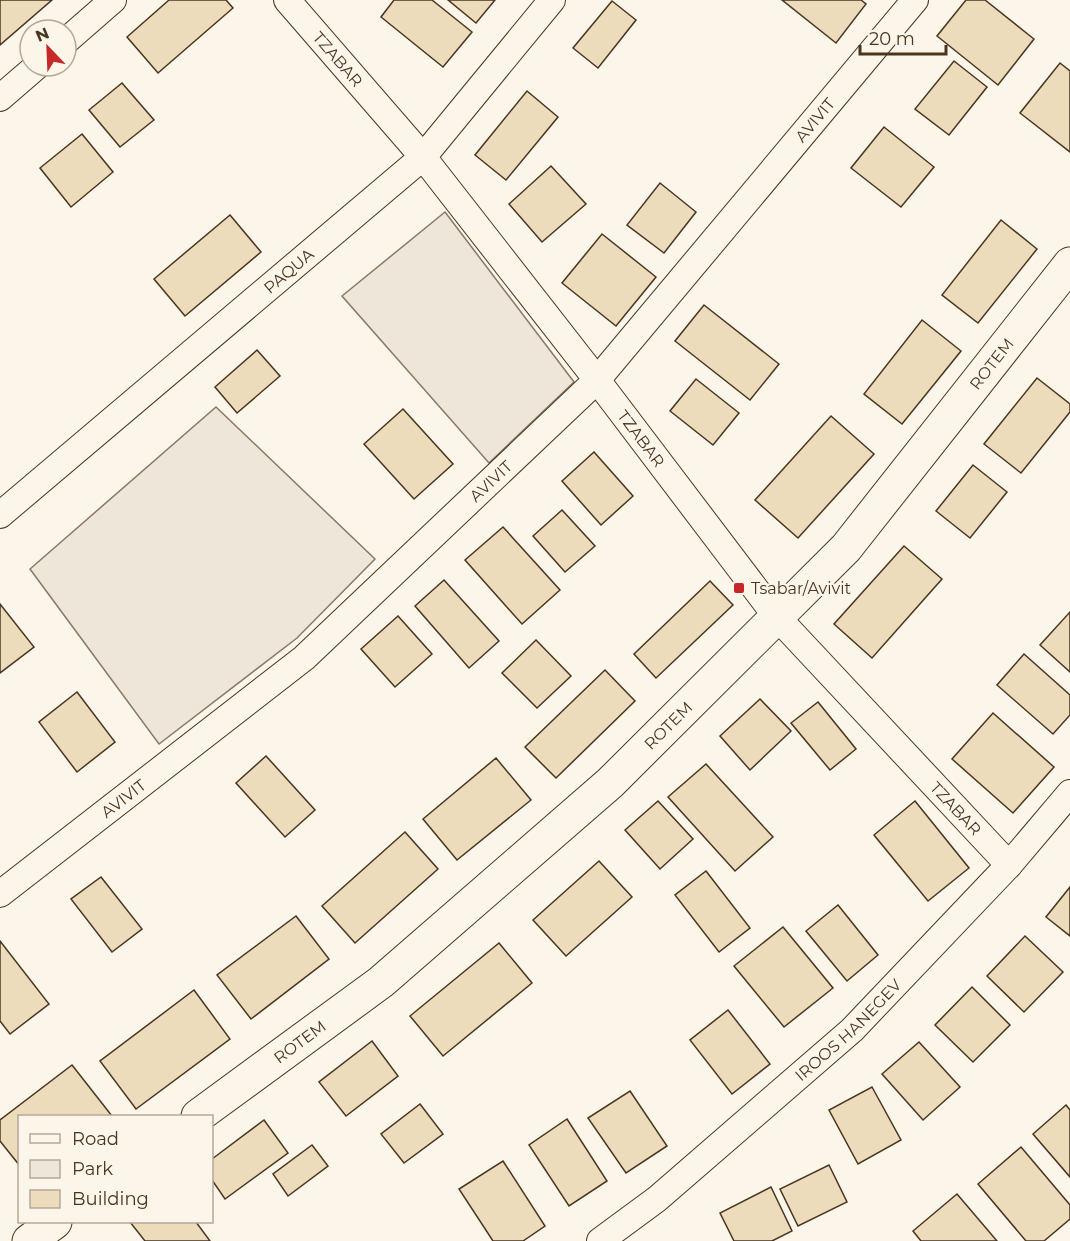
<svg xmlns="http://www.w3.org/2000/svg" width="1070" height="1241" viewBox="0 0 1070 1241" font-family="Montserrat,sans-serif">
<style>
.green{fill:#ede6d9;stroke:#887966;stroke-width:1.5}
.building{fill:#ecdcbc;stroke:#4a3520;stroke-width:1.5}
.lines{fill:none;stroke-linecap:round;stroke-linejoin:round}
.street-casing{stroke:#4a3520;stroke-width:28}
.secondary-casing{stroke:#4a3520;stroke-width:35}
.street{stroke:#fbf6e9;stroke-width:26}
.secondary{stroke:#fbf6e9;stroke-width:33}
.poi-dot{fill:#c62828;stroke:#fbf6e9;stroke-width:2}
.labels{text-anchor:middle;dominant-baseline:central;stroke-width:4.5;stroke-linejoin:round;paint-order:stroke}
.street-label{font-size:16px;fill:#4a3520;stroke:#fbf6e9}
.poi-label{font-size:16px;fill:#4a3520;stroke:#fbf6e9;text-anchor:start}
</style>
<rect width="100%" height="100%" fill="#fbf6e9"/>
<g class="green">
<path d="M445,212L574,382L489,463L342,296Z"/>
<path d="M216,407L375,559L297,638L159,744L30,569Z"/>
</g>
<g class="building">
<path d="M0,0H52L0,45Z"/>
<path d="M169,0H226L233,8L158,73L127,37Z"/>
<path d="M394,0H432L472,32L443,67L381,17Z"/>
<path d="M448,0H495L476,23Z"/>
<path d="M782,0H861L866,4L836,43Z"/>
<path d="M966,0H985L1034,39L998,85L937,36Z"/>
<path d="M612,1L636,20L598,68L573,48Z"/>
<path d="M954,61L987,87L949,135L915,109Z"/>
<path d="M1060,63L1070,71V152L1020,113Z"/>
<path d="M122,83L154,120L120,147L89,110Z"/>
<path d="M527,91L558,117L506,180L475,155Z"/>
<path d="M884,127L934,167L901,207L851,168Z"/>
<path d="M82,134L113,172L71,207L40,168Z"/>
<path d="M551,166L586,204L542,242L509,204Z"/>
<path d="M660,183L696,212L664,253L627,225Z"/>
<path d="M230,215L261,252L185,316L154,279Z"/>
<path d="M1001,220L1037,249L978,323L942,295Z"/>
<path d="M602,234L656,277L616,326L562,283Z"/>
<path d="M704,305L779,364L750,400L675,341Z"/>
<path d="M922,320L961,351L902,424L864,394Z"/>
<path d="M257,350L280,376L237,413L215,387Z"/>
<path d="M1037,378L1070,404V412L1021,473L984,444Z"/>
<path d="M696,379L739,413L713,445L670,411Z"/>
<path d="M403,409L453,464L414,499L364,444Z"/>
<path d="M831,416L874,454L798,538L755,500Z"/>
<path d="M594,452L633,496L601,525L562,481Z"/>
<path d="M973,465L1007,492L970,538L936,511Z"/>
<path d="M562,510L595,546L565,572L533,536Z"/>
<path d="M503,527L560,590L522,624L465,560Z"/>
<path d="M904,546L942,579L872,658L834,624Z"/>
<path d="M444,580L499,641L469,668L415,606Z"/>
<path d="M710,581L733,605L656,678L634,654Z"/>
<path d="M0,604L34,647L0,673Z"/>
<path d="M1070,612V672L1040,645Z"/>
<path d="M398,616L432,654L395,687L361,649Z"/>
<path d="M536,640L571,676L537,708L502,673Z"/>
<path d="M1024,654L1070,695V715L1053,734L997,685Z"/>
<path d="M605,670L635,701L556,778L525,747Z"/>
<path d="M77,692L115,742L77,772L39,722Z"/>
<path d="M760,699L791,731L750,770L720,736Z"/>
<path d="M818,702L856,749L830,770L791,723Z"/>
<path d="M993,713L1054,767L1013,813L952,759Z"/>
<path d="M266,756L315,810L285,837L236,783Z"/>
<path d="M496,758L531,800L457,860L423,819Z"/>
<path d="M706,764L773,837L735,871L668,797Z"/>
<path d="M658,801L693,839L660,869L625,830Z"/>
<path d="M915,801L969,868L928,901L874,835Z"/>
<path d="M405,832L438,869L355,943L322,906Z"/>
<path d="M599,861L632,897L566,956L533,920Z"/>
<path d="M706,871L750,928L719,952L675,895Z"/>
<path d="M101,877L142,929L112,952L71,899Z"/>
<path d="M1070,887V936L1046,917Z"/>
<path d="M838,905L878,955L847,981L806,931Z"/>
<path d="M296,916L329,959L251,1019L217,975Z"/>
<path d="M783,927L833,988L784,1027L734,966Z"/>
<path d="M1025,936L1063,972L1024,1012L987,976Z"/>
<path d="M0,941L49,1004L10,1034L0,1021Z"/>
<path d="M499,943L532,983L443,1056L410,1016Z"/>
<path d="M972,987L1010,1025L973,1062L935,1025Z"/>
<path d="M194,990L230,1039L136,1109L100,1061Z"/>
<path d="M728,1010L770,1064L732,1094L690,1040Z"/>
<path d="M372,1041L398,1076L346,1116L319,1082Z"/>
<path d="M919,1042L960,1087L923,1120L882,1074Z"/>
<path d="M72,1065L112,1116H20V1166L0,1141V1120Z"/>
<path d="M872,1087L901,1140L858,1164L829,1110Z"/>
<path d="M630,1091L667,1146L626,1173L588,1118Z"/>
<path d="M420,1104L443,1134L404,1163L381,1134Z"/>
<path d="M1066,1105L1070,1110V1177L1033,1134Z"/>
<path d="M567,1119L607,1181L569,1206L529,1145Z"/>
<path d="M264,1120L288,1153L225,1199L212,1180V1159Z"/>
<path d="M312,1145L328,1166L288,1196L273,1174Z"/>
<path d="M1021,1147L1070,1205V1219L1044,1241H1026L978,1184Z"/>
<path d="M503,1161L545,1226L523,1241H493L459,1189Z"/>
<path d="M829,1165L847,1202L798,1226L780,1189Z"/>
<path d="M771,1187L792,1231L772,1241H734L720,1213Z"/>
<path d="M957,1194L997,1241H921L913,1231Z"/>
<path d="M130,1222H196L210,1241H145Z"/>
</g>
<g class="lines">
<g class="street-casing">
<g id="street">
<path id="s1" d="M287,0L423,157L597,380L776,616L1009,865"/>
<path d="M66,41L113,0"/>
<path d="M0,98L37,66"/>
<path id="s2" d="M0,515L423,157L552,0"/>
<path id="s3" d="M0,894L304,658L597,380L915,0"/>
<path id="s4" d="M600,1241L657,1199L852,1030L1009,865L1070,793"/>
</g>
</g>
<g class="secondary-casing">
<g id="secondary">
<path id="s5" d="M198,1116L381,982L610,783L846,548L1070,264"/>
<path d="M29,1241L55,1222"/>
</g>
</g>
<use href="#street" class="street"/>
<use href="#secondary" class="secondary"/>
</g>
<rect class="poi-dot" x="733" y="582" width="12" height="12" rx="3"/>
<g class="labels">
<g class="street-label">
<text stroke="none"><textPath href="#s1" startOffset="78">TZABAR</textPath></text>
<text stroke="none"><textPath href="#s3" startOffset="1128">AVIVIT</textPath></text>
<text stroke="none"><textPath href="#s2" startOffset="378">PAQUA</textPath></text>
<text stroke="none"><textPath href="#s5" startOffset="1098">ROTEM</textPath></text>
<text stroke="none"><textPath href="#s1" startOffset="564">TZABAR</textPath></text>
<text stroke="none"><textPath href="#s3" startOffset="642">AVIVIT</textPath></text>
<text stroke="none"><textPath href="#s5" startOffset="612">ROTEM</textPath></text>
<text stroke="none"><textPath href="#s3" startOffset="156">AVIVIT</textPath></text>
<text stroke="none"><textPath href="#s1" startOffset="1050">TZABAR</textPath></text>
<text stroke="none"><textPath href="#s4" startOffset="326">IROOS HANEGEV</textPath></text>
<text stroke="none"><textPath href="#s5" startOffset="126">ROTEM</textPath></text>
</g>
<g class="poi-label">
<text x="751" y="588">Tsabar/Avivit</text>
</g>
</g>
<rect x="18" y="1115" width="195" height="108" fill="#fbf6e9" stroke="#b4a999" stroke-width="1.5"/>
<rect x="30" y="1134" width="30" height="9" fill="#fbf6e9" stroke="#b4a999" stroke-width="1.5"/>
<text x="72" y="1145" font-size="18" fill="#4a3520">Road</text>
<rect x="30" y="1160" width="30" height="18" fill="#ede6d9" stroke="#b4a999" stroke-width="1.5"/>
<text x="72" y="1175" font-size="18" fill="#4a3520">Park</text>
<rect x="30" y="1190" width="30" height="18" fill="#ecdcbc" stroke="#b4a999" stroke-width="1.5"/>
<text x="72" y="1205" font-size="18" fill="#4a3520">Building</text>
<g transform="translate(48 48) rotate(337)"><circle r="28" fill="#fbf6e9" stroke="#b4a999" stroke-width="1.5"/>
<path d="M0-4.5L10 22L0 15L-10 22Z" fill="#c62828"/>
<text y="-9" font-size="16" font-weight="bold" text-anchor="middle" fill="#4a3520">N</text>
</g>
<path d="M860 45v9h86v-9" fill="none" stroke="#4a3520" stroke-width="3"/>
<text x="869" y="45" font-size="18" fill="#4a3520" stroke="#fbf6e9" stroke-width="4.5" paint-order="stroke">20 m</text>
</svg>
